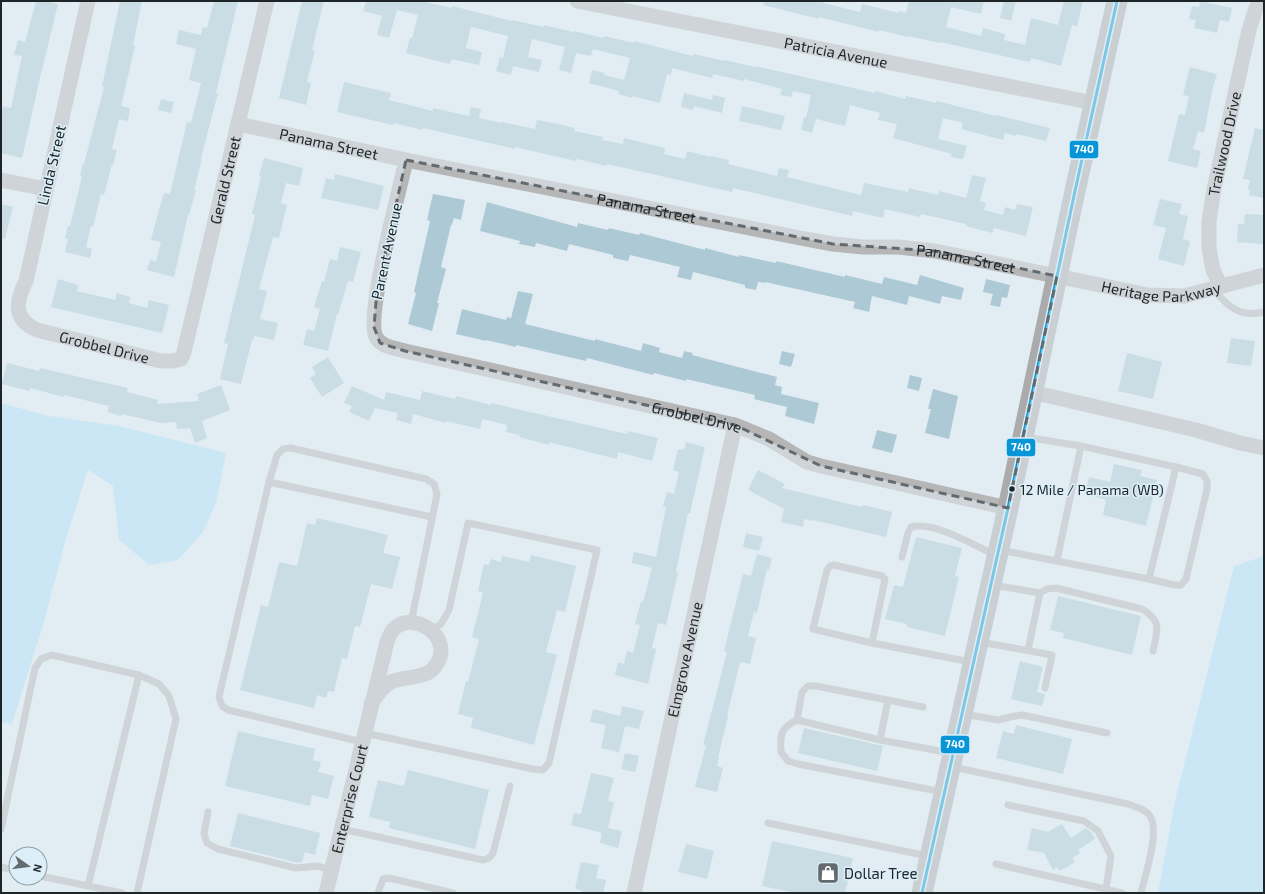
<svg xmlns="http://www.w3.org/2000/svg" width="1265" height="894" viewBox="0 0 1265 894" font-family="'Exo 2',sans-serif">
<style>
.green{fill:#afe1f8}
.building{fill:#adc9d5}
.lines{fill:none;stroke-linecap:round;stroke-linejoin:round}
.lane{stroke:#b6b6b7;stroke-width:7}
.street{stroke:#b6b6b7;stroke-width:15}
.secondary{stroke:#acabac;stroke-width:21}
.bus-1-casing{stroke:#dceff9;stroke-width:6}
.bus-1{stroke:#0696d7;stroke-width:3}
.marked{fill:none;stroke:#636b70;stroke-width:3;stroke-dasharray:8 5;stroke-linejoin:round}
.bus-dot{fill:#1e2529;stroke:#dceff9;stroke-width:1.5}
.labels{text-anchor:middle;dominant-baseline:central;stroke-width:3;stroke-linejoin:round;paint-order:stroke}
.bus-label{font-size:14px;fill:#1e2529;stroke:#dceff9;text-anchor:start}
.street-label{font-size:15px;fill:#1e2529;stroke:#dceff9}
.poi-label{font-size:15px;fill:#1e2529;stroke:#dceff9;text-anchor:start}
.line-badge{stroke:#dceff9;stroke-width:1.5}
.badge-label{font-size:11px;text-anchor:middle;font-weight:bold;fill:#fff}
</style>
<rect width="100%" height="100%" fill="#e2edf3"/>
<g class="green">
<path d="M1,403L49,416L119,426L226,453L216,503L203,532L178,560L149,565L119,540L113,486L88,470L65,542L44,622L12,724L1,722Z"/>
<path d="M1264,556V893H1158L1175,801L1234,566Z"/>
</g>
<g class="building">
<path d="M36,1H46L58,4L40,78L22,158L1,153V115L3,106L11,108L22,56L14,55L18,40L25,42Z"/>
<path d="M120,1H142L133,45L135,46L121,106L130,108L128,121L119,119L112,149L117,150L113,165L112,164L104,195L101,194L93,227L91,226L86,247L92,249L90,258L65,252L68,239L65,238L68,226H70L82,176L80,175L83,164H84L104,87L102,86Z"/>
<path d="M214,1H238L216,93H218L201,158L202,159L194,190H196L189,215H188L174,277L147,270L150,260L156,262L161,242L151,240L158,213L164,193L170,194L187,122L191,123L201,83L189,80L196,49L176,44L179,30L201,35L203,27L207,28Z"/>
<path d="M302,1H324L312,50H315L307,82L311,83L306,105L279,98Z"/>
<path d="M366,1H421L451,8L452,6L512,21L513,20L543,27L544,25L574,32V31L603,38L604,36L634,43V41L693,56L694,54L724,61L725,60L755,67V66L875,93V91L905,99L906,96L936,103L937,101L996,116V115L1050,128L1046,141L1017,134L1016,136L1005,133L1003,140L961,129L963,123L943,118L938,139L967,146L963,159L951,157L952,154L893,138L897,124L878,120L880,113L850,105L845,126L816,119L812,133L801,130L804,117L806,118L811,95L793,91L791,97L780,95L782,89L744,79V81L713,74L712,78L672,68L671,75L667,74L660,103L632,96V98L618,94L619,91L589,83L592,70L605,73L604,75L624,80L630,58L593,49L591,56L576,53L571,73L559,70L565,47L532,39L528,57L542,60L539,72L513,66L511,75L496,71L500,57L503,58L508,36L471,27L466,48L482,52L479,65L452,59L450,64L406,53L410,38H412L418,15L397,10L389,38L377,35L382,16L363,11Z"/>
<path d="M764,1H823V3L860,12L862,4L898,13L899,11L906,13L909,1H984L981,14L951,7L946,27L981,36L983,28L1005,34L1004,40L1025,45L1031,18L1058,25L1064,1H1083L1077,27L1072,25L1061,66L1031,58L1030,62L940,42L939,43L909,36L908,37L879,30V32L819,17V19L763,5Z"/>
<path d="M1004,1H1016L1011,21L1000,18Z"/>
<path d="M1200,1L1232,8L1229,22L1220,20L1217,33L1194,28L1196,20L1189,19L1192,6L1199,7Z"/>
<path d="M1190,67L1217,74L1213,87L1204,133L1198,131L1193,149L1201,151L1197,168L1168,161L1179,114L1185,115L1189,96L1183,95Z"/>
<path d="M344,82L391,93L389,100L433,111V108L469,116L471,107L481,109L479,118L502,123V122L535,129L537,120L558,124L575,128L574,131L603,137L602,140L623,144L624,138L665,148L664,154L685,159L687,151L710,157V156L729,160L728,164L777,176L779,168L789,170L787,177L861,195L864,183L908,192L909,188L938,195L939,191L966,198L972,175L986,178L980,201L986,203L984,210L1003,215L1005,207L1015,210L1017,204L1033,207L1026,236L994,228L992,233L966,226V224L921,214L920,217L885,209L883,218L853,211L852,216L733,188L732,192L607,164V166L577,159L576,161L541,153L515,147V149L423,128V130L393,123V125L337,112Z"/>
<path d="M684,93L712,100L713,95L725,98L722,113L694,106L693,110L681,107Z"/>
<path d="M161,99L174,102L171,113L158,110Z"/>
<path d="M742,106L785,116L781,130L739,121Z"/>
<path d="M1255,128L1264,130V198L1249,195L1250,190L1248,189L1250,180L1243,179Z"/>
<path d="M264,158L303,168L299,186L286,183L281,203L287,205L279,238L273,237L259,289L267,291L260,319L278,323L274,340L254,336L253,341L252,340L241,384L220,379L228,344L224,343L255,215L252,214L261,177L259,176Z"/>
<path d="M335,174L384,186L378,210L321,198L326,178L334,180Z"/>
<path d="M433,194L465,200L461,220L454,218L452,225H451L441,267L446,269L437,303H439L432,331L408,324L416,293L414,292L430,221L427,220Z"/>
<path d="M1160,199L1182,204L1179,214L1188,216L1183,239L1190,241L1184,266L1158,259L1166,228L1153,225Z"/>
<path d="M487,202L577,227L578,223L608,230L609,228L639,235L640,233L705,250V248L739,257V255L776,263V261L845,277V275L882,284L884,277L917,285L920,275L964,288L961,300L942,296L940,304L909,296L907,305L872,296L869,312L853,308L855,302L765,282V283L758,282L756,290L745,288V285L693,272L691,280L677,277L680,267L630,255L628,261L613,258V255L569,244L567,251L536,243L535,247L519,244L520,241L480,231Z"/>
<path d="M1,204L13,207L5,239L1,238Z"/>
<path d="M1245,214L1264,215L1263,244L1237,242L1238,224H1244Z"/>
<path d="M340,247L361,252L353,282L348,281L338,315L337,314L328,351L303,345L307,329L314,331L320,309L314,307L322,281L324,282L330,259L337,261Z"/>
<path d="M58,279L78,285L77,291L115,300L117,293L130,297L129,303L147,308L149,300L169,305L162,333L51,307Z"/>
<path d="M986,279L1010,285L1007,298L1002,297L1000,307L990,305L993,294L983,292Z"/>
<path d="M518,291L533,294L525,324L595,341V339L641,351L643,343L660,348L659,352L682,358L684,351L693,353L692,355L777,377L775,385L782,387L781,394L819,403L814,424L785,416L787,407L754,399L755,395L686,379V381L654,373L653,375L587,358L586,361L516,345V347L486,340V341L456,334L462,309L506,320L507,317L511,318Z"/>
<path d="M1231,338L1255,341L1251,366L1227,363Z"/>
<path d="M782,351L795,354L791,367L779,364Z"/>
<path d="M1127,353L1162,362L1153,399L1118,391Z"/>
<path d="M328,357L344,383L322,397L310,378L316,374L312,367Z"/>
<path d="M7,363L39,371L40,368L128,388L127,392L158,400L157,404L199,401L197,394L221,385L230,410L202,421L207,438L195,443L190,428L177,429L176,422L160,423L122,414L121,416L107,412L109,406L64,395V397L30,388V391L2,384Z"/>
<path d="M910,375L922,378L919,391L907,388Z"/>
<path d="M352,386L384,400L386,392L420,400L422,391L455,399L456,396L491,405V403L627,434L628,431L658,438L652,461L618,452L617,459L549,442V445L519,437L520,435L506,432L507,425L482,419L480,429L446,421V423L413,414L411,424L396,420L398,413L375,408L369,421L349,412L352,406L344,403Z"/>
<path d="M933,389L958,396L949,439L925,433L931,409H928Z"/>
<path d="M877,430L897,435L892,453L872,448Z"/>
<path d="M686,442L705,447L690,513H688L676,572L678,573L666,625L658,623L652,648L656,649L648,684L615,675L618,662L624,664L627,651L633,653L640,625L635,624L641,601L643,602L652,568L632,563L634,552L656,557L666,507L663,506L667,492L674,494L679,472L673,470L678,449L684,450Z"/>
<path d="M1114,464L1142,470L1140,476L1157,480L1146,526L1103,515L1106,500L1085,494L1089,477L1110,482Z"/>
<path d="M758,470L785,484L782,488L862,507L863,505L892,512L886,537L813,520V521L804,519L803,527L781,522L784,509L748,490Z"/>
<path d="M317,518L388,535L383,553L400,557L392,589L371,584L360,627L355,626L347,659L342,658L334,692L328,691L326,698L317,695L314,708L240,690L261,605L268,607L279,562L297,566L307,523L315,525Z"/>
<path d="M746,533L763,537L759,551L743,547Z"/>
<path d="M916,537L962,548L955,576L959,577L945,636L907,627V624L885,619L894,585L903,587Z"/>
<path d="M757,554L772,558L769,570L767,569L757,613L754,612L748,636L756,638L750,664L740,662L727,716H728L718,758H719L717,766L723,768L717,792L695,787L706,745H703L727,652L724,651L743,574L751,576Z"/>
<path d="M531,555L576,566L565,612L557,610L546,652L557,655L534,745L471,728L473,718L458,714L466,681L468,682L479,639L472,637L483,593L478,591L484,564L489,565L491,559L501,562L502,556L529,562Z"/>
<path d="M1058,596L1141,616L1132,655L1063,638L1064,633L1050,630Z"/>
<path d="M1020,661L1043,667L1037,692L1045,694L1042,706L1011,699Z"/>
<path d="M622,706L644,711L639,729L625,726L619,752L601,748L606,725L590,722L593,709L620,716Z"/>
<path d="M1016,725L1072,739L1063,774L996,758L1003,731L1014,734Z"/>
<path d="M804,728L883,746L877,771L798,753Z"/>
<path d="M238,731L315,749L313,760L321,762L318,772L334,776L328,799L312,795L310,806L225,786Z"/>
<path d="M625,753L639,756L635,772L621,769Z"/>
<path d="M408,770L489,790L475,849L389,828L390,822L369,817L378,780L404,786Z"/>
<path d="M591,773L614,778L608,801L614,802L608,828L622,831L618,848L600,843L602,833L571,825L574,813L581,814Z"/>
<path d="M238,813L320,833L315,855L305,852L302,862L299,863L230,846Z"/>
<path d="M1062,824L1071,838L1086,828L1091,832L1095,839L1078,850L1080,853L1072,858L1075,862L1060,871L1057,867L1053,870L1044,853L1027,850L1032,828L1048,832Z"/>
<path d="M772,841L853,858L845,893H795L762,886Z"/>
<path d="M686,844L714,851L707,879L678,872Z"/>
<path d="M581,862L599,865L596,878L606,880L603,893H582L583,891L575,889Z"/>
</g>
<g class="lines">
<g class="lane">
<path d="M1213,289C1227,306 1240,318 1264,312"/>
<path d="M269,482L432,517"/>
<path d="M1000,550L1149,579L1176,467L1081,446L1025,437"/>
<path d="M902,557L908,533L911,527C934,521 974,545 995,555"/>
<path d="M1057,560L1081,446"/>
<path d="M1149,579L1174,585H1181L1186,579L1207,489V481L1203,474L1176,467"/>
<path d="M993,585L1040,593L1028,650"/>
<path d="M1040,593L1047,589L1056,588L1142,609C1163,621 1157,631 1153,651"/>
<path d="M980,642L1052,655L1045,688"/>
<path d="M872,643L885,579L882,576L834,565L830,566L827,570L813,629L872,643L971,662"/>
<path d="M964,714L998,720L1010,717L1022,715L1107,733"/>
<path d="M797,720L802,692L808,686H816L923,707"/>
<path d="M365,733L533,769L543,770L549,763L597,550L468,523L449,610L441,624L431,630"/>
<path d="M880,740L888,700"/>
<path d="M362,742L228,710L222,706L219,697L269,482L277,455L283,449L291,448L426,479L434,484L437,494L411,623"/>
<path d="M953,767L1128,804C1136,807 1145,809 1150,816C1160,832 1145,875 1141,893"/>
<path d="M943,792L798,764L788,761L781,752C780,735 780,728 797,720L880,740L951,753"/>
<path d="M1008,805L1084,821L1098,831L1111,856L1106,889"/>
<path d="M208,812L204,834L207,843L218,849L296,868L317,866L332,870"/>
<path d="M768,823L928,856"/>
<path d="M1,829L35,668L41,659L52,655L139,675L159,684L169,696L176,719L137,893"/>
<path d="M342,829L483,860L489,858L493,853L510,786"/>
<path d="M996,864L1122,893"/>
<path d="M1,867L16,871"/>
<path d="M40,876L122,893"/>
<path d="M88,886L139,675"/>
<path d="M378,893L383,879L389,878L453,893"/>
</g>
<g class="street">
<path id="s1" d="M88,1L26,281C16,301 12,319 37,330L161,361H173L181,359L184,352L267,1"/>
<path id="s2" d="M577,1L1094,103"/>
<path id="s3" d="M238,124L406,160L800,238L833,244L863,247H898L935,251L1148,295L1184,296L1264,275"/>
<path id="s4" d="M406,160C400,189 365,316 376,337C381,347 395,348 405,351L735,425L769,439L807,462L821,466L1008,508"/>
<path d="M1,180L46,189"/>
<path id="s5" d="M1221,287L1213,270L1209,248V221L1214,189L1249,30L1256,8L1261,1"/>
<path d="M1032,392L1196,430L1240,443L1264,448"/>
<path id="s6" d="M326,893L387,642C389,636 391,631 396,627C414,613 447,633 440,657C432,682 410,674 391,682C382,686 377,696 371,704"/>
<path id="s7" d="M634,893L735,425"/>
</g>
<path class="secondary" d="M922,893L1008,508L1075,191L1117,1"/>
<g class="bus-1-casing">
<path id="bus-1" d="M922,893L1008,508L1075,191L1117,1"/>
</g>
<use href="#bus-1" class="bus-1"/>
</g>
<path d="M0 0H1265V894H0ZM406,160L833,244L935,251L1057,276L1008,508L821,466L735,425L405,351L380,343L374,327L377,290Z" fill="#e2edf3" fill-opacity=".55" fill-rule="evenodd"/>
<path class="marked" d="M406,160L833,244L935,251L1057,276L1008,508L821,466L735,425L405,351L380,343L374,327L377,290Z"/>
<defs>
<g id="shop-square" transform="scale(1.15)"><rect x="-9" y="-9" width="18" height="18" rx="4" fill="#636b70" stroke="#dceff9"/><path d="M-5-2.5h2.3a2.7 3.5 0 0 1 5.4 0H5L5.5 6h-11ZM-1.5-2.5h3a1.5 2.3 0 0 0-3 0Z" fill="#fff"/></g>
</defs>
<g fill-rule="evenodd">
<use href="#shop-square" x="828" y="873"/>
</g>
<circle class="bus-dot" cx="1012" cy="489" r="3.5"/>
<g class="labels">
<g class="bus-label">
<text x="1020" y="489">12 Mile / Panama (WB)</text>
</g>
<g class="street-label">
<text stroke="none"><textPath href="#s2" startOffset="264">Patricia Avenue</textPath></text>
<text stroke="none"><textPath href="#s3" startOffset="93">Panama Street</textPath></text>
<text stroke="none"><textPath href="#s5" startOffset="147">Trailwood Drive</textPath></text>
<text transform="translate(51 165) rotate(-77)">Linda Street</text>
<text stroke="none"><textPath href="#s1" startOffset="678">Gerald Street</textPath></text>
<text stroke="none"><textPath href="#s3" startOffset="417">Panama Street</textPath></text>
<text transform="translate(386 251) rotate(-78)">Parent Avenue</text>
<text stroke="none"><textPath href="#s3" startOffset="741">Panama Street</textPath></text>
<text stroke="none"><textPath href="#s3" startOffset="940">Heritage Parkway</textPath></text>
<text stroke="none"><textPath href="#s1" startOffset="415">Grobbel Drive</textPath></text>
<text stroke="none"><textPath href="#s4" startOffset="513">Grobbel Drive</textPath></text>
<text stroke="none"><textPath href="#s7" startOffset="239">Elmgrove Avenue</textPath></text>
<text stroke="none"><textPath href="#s6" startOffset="97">Enterprise Court</textPath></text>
</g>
<g class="poi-label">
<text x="844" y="873">Dollar Tree</text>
</g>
</g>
<g class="line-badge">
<rect x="1069" y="140" width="30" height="19" rx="4" fill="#0696d7"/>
<rect x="1006" y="438" width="30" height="19" rx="4" fill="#0696d7"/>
<rect x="940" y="735" width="30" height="19" rx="4" fill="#0696d7"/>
</g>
<g class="badge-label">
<text x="1084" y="153">740</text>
<text x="1021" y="451">740</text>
<text x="955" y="748">740</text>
</g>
<rect width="1265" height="894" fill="none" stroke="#1e2529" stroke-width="4"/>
<g transform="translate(28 866) rotate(104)"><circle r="19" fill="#dceff9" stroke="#909ea6"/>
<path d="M0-3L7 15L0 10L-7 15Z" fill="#636b70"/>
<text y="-6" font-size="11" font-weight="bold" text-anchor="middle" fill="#1e2529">N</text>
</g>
</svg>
